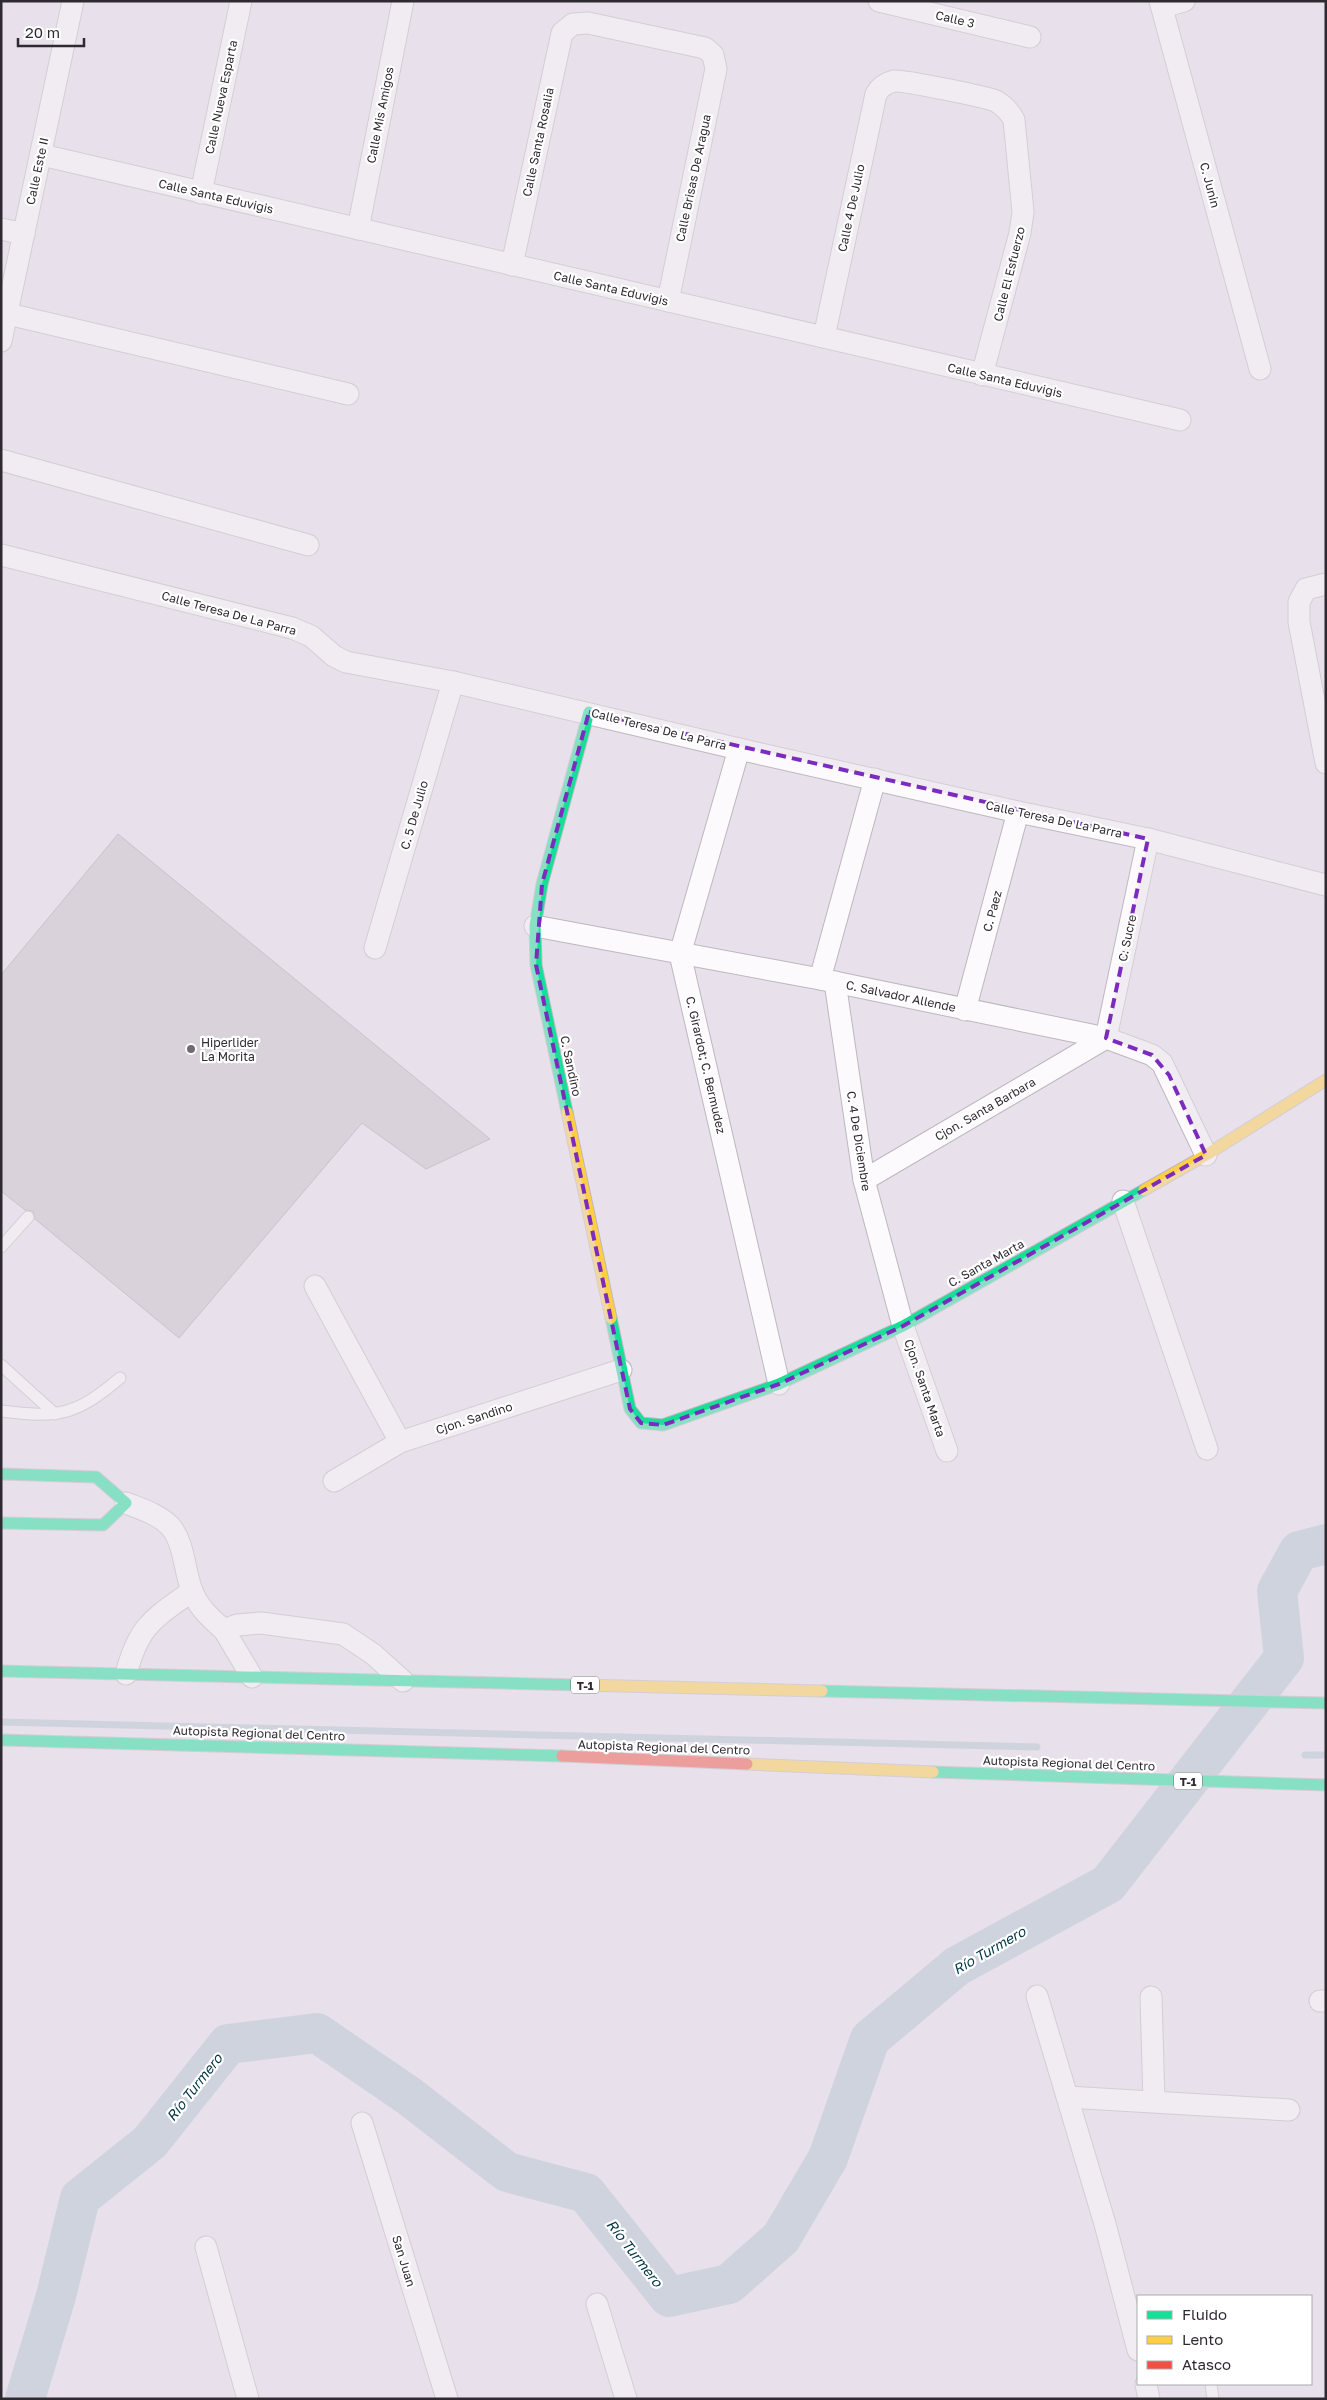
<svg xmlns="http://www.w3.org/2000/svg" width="1327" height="2400" viewBox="0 0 1327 2400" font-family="'Golos Text',sans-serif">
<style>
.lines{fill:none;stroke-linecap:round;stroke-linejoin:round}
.stream{stroke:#afc4d0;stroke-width:7}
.river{stroke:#afc4d0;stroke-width:40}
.building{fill:#c7c1c9;stroke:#a49fa6}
.lane-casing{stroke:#bdb7bf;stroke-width:13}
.street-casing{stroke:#bdb7bf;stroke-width:23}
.fast-casing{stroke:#bdb7bf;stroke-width:13}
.slow-casing{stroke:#bdb7bf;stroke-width:13}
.jam-casing{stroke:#bdb7bf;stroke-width:13}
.lane{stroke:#fcfafc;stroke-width:11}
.street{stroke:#fcfafc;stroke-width:21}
.fast{stroke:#16e098;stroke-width:11}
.slow{stroke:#ffcf43;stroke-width:11}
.jam{stroke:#f24e42;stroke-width:11}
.marked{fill:none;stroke:#7b2cbf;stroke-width:4;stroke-dasharray:10 6;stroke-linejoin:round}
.poi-dot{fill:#706a72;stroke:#fff;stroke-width:2}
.labels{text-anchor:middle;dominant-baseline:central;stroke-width:4.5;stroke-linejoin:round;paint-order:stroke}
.shield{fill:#fff;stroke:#6d6a6f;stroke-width:1}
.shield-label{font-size:11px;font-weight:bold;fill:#2f2a31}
.street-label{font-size:12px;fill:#2f2a31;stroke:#fff}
.poi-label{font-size:12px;fill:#2f2a31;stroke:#fff;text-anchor:start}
.water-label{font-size:14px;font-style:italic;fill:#003544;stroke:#fff}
</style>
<rect width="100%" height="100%" fill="#e8e0ea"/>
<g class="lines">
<g class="stream">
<path d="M1,1722L1037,1747"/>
<path d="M1305,1755H1326"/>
</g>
<path class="river" d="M25,2399L56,2296L80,2198L150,2142L228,2044L317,2033L409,2096L507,2172L586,2193L669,2297L729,2284L781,2238L828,2158L870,2039L957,1966L1108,1884L1284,1658L1277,1591L1299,1551L1326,1544"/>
</g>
<path class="building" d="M118,834L490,1139L426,1169L362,1123L179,1338L35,1219L33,1211L25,1210L1,1191V975Z"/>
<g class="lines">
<g class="lane-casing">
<g id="lane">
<path d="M1,1247L28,1217"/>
<path d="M1,1365L55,1414"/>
<path d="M1,1411C59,1418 75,1416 120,1378"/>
<path d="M1211,2384L1213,2399"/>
</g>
</g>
<g class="street-casing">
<g id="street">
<path d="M879,1L1030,37"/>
<path d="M1160,1L1260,369"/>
<path d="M1162,7L1184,1"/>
<path d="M42,155L1180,420"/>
<path d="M201,193L241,1"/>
<path d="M1,229L24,234"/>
<path d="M358,229L403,1"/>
<path d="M512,265L562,33L573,24L588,23L705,48L713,55L716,69L668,301"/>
<path d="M8,314L348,394"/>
<path d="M824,337L876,94C880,87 885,83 894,81C904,80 986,97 996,101C1004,106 1010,112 1014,120L1023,212L1020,233L982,375"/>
<path d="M1,341L73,1"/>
<path d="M1,460L308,545"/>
<path d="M1,555L292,628L311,636L334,656L346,662L453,682L739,749L1018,812L1148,839L1326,885"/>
<path d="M1326,584L1306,589L1299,602V622L1326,763"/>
<path d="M739,749L680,954L779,1384"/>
<path d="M535,926L820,979L1106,1038L1152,1055L1162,1063L1206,1155"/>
<path d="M375,948L453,682"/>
<path d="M820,979L875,779"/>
<path d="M835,982L864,1180L903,1326L947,1451"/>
<path d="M965,1010L1018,812"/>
<path d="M1106,1038L1148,839"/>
<path d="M864,1180L1106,1038"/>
<path d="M1123,1201L1207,1449"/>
<path d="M315,1286L400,1442"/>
<path d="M334,1481L400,1442L621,1370"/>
<path d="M126,1503C141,1509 158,1514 170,1526C184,1542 184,1568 191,1588C197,1606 210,1618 224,1630L237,1625L261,1623L343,1634L373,1654L403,1681"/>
<path d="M224,1630L252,1677"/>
<path d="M126,1674C139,1625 153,1619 192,1591"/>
<path d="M1037,1996L1105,2224L1138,2350"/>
<path d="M1151,1997L1154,2101"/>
<path d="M1320,2001H1326"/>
<path d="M1067,2097L1289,2110"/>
<path d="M362,2123L447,2399"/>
<path d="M206,2247L248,2399"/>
<path d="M597,2304L626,2399"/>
<path d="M1146,2384L1149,2399"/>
</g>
</g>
<g class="fast-casing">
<g id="fast">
<path d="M567,1112L536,965L535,926L542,884L589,712"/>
<path d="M611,1318L630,1409L641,1423L663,1425L779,1384L903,1326L1144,1190"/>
<path d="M1,1474L96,1477L126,1503L103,1525L1,1523"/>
<path d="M1,1671L580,1685"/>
<path d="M822,1691L1326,1703"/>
<path d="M1,1740L562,1756"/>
<path d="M933,1772L1326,1785"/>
</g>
</g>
<g class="slow-casing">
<g id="slow">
<path d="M567,1112L611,1318"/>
<path d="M1144,1190L1206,1155L1326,1080"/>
<path d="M580,1685L822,1691"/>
<path d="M747,1764L933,1772"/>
</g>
</g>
<g class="jam-casing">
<path id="jam" d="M562,1756L747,1764"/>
</g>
<use href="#lane" class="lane"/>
<use href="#street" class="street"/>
<use href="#fast" class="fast"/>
<use href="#slow" class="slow"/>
<use href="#jam" class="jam"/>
</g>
<path d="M0 0H1327V2400H0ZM589,712L1148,839L1106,1038L1152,1055L1169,1075L1206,1155L903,1326L779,1384L663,1425L641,1423L630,1409L536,965L542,884Z" fill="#e8e0ea" fill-opacity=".55" fill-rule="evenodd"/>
<path class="marked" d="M589,712L1148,839L1106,1038L1152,1055L1169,1075L1206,1155L903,1326L779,1384L663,1425L641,1423L630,1409L536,965L542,884Z"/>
<circle class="poi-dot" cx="191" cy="1049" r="5"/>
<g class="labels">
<g class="shield">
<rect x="571" y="1676.5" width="28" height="17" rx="4"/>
<rect x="1174" y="1772.5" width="28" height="17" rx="4"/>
</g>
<g class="shield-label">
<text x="585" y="1685">T-1</text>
<text x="1188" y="1781">T-1</text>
</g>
<g class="street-label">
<text transform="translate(955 19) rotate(13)">Calle 3</text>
<text transform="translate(221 97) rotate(-78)">Calle Nueva Esparta</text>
<text transform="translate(380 115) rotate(-79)">Calle Mis Amigos</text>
<text transform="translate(538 142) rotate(-78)">Calle Santa Rosalia</text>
<text transform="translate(37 171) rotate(-78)">Calle Este II</text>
<text transform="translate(693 178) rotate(-78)">Calle Brisas De Aragua</text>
<text transform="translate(1210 185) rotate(75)">C. Junin</text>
<text transform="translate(216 196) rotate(13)">Calle Santa Eduvigis</text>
<text transform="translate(851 208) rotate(-78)">Calle 4 De Julio</text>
<text transform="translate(1009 274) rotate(-76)">Calle El Esfuerzo</text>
<text transform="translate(611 288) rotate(13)">Calle Santa Eduvigis</text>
<text transform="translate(1005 380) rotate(13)">Calle Santa Eduvigis</text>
<text transform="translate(229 613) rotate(15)">Calle Teresa De La Parra</text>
<text transform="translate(659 729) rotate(14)">Calle Teresa De La Parra</text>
<text transform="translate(414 815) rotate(-74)">C. 5 De Julio</text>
<text transform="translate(1054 819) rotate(12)">Calle Teresa De La Parra</text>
<text transform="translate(992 911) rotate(-75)">C. Paez</text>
<text transform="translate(1127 938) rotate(-78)">C. Sucre</text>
<text transform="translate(901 996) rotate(12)">C. Salvador Allende</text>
<text transform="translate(706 1065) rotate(77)">C. Girardot; C. Bermudez</text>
<text transform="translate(571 1066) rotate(78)">C. Sandino</text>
<text transform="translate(985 1109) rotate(-30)">Cjon. Santa Barbara</text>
<text transform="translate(859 1141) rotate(81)">C. 4 De Diciembre</text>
<text transform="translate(986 1263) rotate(-29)">C. Santa Marta</text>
<text transform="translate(925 1388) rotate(71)">Cjon. Santa Marta</text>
<text transform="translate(474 1418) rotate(-18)">Cjon. Sandino</text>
<text transform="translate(259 1733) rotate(2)">Autopista Regional del Centro</text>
<text transform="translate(664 1747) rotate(2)">Autopista Regional del Centro</text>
<text transform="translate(1069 1763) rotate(2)">Autopista Regional del Centro</text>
<text transform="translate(404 2261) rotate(73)">San Juan</text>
</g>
<g class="poi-label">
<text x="201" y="1042">Hiperlider<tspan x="201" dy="14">La Morita</tspan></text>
</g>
<g class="water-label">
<text transform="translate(989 1950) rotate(-30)">Río Turmero</text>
<text transform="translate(194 2087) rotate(-52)">Río Turmero</text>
<text transform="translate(635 2253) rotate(52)">Río Turmero</text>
</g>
</g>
<rect width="1327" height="2400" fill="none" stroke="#2f2a31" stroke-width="5"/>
<rect x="1137" y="2295" width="175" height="90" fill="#ffffff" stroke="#acaaad"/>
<rect x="1147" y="2311" width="25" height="8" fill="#16e098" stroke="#acaaad"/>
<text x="1182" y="2320" font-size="15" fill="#2f2a31">Fluido</text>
<rect x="1147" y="2336" width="25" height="8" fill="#ffcf43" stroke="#acaaad"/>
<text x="1182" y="2345" font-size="15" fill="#2f2a31">Lento</text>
<rect x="1147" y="2361" width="25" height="8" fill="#f24e42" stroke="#acaaad"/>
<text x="1182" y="2370" font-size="15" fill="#2f2a31">Atasco</text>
<path d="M18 38v8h66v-8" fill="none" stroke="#2f2a31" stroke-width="2.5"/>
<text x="25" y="38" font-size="15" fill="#2f2a31" stroke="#ffffff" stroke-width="4" paint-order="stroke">20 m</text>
</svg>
